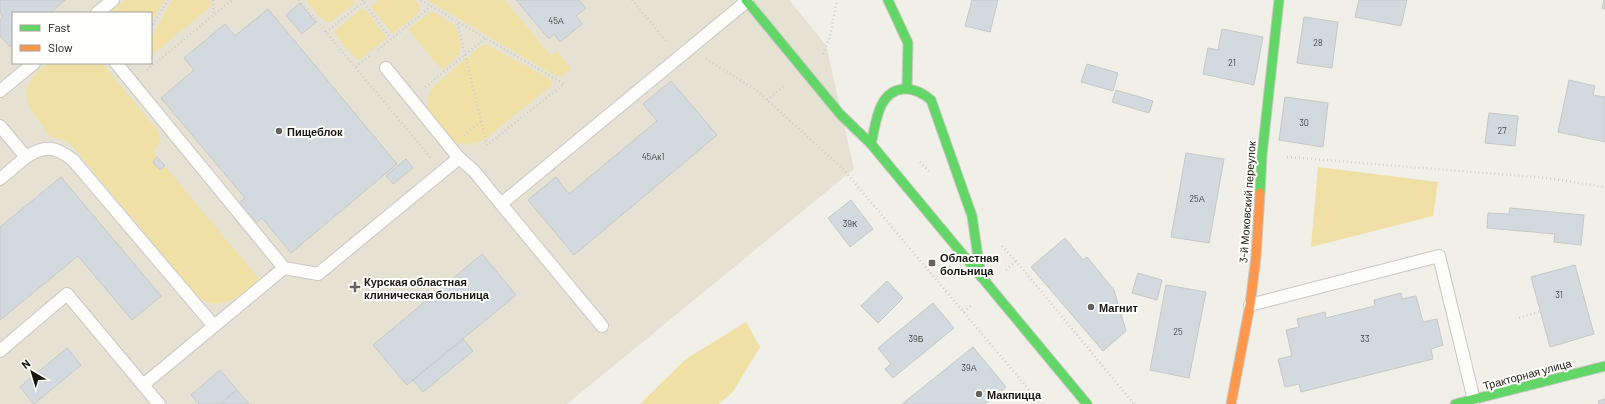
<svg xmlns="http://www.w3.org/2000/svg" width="1605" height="404" viewBox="0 0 1605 404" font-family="Barlow,sans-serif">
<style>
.built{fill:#e5e2d4;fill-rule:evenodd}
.green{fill:#f1e0a5}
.building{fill:#d3dadf;stroke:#c7c8c6}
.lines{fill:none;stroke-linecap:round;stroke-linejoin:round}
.lane-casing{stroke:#cac8c3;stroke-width:14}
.fast-casing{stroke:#cac8c3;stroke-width:11}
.slow-casing{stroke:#cac8c3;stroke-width:11}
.path{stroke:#cfcecc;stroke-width:2.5;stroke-dasharray:1 3;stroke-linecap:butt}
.lane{stroke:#fdfdfc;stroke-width:12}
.fast{stroke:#63d668;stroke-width:9}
.slow{stroke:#ff974d;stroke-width:9}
.poi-dot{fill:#64625d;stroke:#fefefb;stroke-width:1.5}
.labels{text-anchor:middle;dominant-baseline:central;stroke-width:4;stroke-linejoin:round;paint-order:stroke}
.number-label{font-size:9px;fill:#474745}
.poi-label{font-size:11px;font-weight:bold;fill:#181612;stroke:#fefefb;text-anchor:start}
.street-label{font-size:11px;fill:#181612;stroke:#fefefb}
</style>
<rect width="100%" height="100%" fill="#f0efe8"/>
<path class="built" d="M0,0H789L826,45L854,169L567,404H0ZM13,13H151V63H13Z"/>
<g class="green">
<path d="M125,0H165L151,21V13H110Z"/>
<path d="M172,0H210L211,6L151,56V38Z"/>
<path d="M306,0H354L355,3L329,23L317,14Z"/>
<path d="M379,0H414L419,4L420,11L393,34L371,7Z"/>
<path d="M427,0H505L551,56L557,51L571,69L561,77L556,76Z"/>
<path d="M362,9L366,11L387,38L359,60L354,57L333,32Z"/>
<path d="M432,11L455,25C465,52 463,53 442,70L408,29Z"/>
<path d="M486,44L550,79L552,85L484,140L468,145L453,142L428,110L427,99L434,86L482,45Z"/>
<path d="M48,63H102L158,131L161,140L154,152L157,157L153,162L160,170L165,166L260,280C243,294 222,313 199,298L72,146C64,139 61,140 52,137C47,135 42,124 38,120C18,94 25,82 48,63Z"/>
<path d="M1318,167L1438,182L1433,216L1311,247Z"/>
<path d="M746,322L760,347L732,393L718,404H640L686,359Z"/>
</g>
<g class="building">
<path d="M0,0H65L50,13H13V44L10,47L0,36V20L3,17L0,13Z"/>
<path d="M516,0H579L586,8L576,16L582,24L560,42L554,34L549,39Z"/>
<path d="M972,0H998L990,32L965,26Z"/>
<path d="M1359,0H1407L1401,26L1355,17Z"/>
<path d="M1604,0H1605V9L1602,8Z"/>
<path d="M300,3L316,22L302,34L286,15Z"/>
<path d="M268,9L397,164L291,253L262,218L252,226L235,206L245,198L161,98L194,70L184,58L225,24L235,36Z"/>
<path d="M1304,17L1338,22L1332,68L1297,63Z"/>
<path d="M1222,29L1263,37L1254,85L1203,74L1208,48L1218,50Z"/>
<path d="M1087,64L1118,73L1113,91L1081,82Z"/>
<path d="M1569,80L1595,86L1593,95L1605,97V142L1558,132Z"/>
<path d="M671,81L717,135L574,255L528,200L556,177L569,194L657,121L643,104Z"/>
<path d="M1116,90L1153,101L1149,113L1112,102Z"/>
<path d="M1285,97L1328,103L1323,147L1279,140Z"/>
<path d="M1489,113L1518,116L1515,146L1485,143Z"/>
<path d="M1186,153L1224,159L1209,243L1171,237Z"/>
<path d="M157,157L165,166L160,170L153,162Z"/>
<path d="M406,159L413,168L393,184L386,176Z"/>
<path d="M61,177L161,296L132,320L78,256L0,320V227Z"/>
<path d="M851,200L873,229L850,247L828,218Z"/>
<path d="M1510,208L1584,215L1581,245L1554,242L1555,234L1487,228L1488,213L1509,214Z"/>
<path d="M1065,238L1083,260L1087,257L1114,290L1126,331L1103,351L1031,267Z"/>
<path d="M482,254L516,295L407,385L373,345Z"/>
<path d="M1575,265L1594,334L1550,347L1531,277Z"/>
<path d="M1138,273L1162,280L1157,300L1132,293Z"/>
<path d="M887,281L903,298L878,323L861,306Z"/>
<path d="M1166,285L1206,292L1189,378L1150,370Z"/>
<path d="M1401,293L1402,299L1416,296L1423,322L1437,319L1443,345L1431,349L1433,359L1301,392L1299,384L1285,387L1278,359L1292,356L1286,330L1299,327L1297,319L1325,312L1326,318L1350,312L1375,306L1374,300Z"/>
<path d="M933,303L954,328L893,378L885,369L891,364L878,348Z"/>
<path d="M463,339L473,351L423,392L413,380Z"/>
<path d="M973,347L1006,387L985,404H902Z"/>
<path d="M67,348L81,365L34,404L20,387Z"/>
<path d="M220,370L237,390L220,404H199L191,395Z"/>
<path d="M237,390L249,404H220Z"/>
<path d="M1605,399V404H1599L1598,401Z"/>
</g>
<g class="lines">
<g class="lane-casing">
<g id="lane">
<path d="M97,13L113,0"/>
<path d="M116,63L284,268L318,274L459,158"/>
<path d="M386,68L459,158L474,171L501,204"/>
<path d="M0,91L34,63"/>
<path d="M0,126L26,157L0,179"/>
<path d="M26,157C45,145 55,146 73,160L214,326"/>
<path d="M1250,305L1439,256L1474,400"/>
<path d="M602,326L501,204L747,1"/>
<path d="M0,351L67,294L159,404"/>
<path d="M143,385L284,268"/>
</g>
</g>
<g class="fast-casing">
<g id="fast">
<path d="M746,0L840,114L871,144L1087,404"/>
<path d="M888,0L908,43L907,88"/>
<path d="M871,144C876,125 877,92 903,89C914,88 923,93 931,100L972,216L981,277"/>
<path d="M1260,193L1262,155L1279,0"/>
<path d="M1455,404L1605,366"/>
</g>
</g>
<g class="slow-casing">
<path id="slow" d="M1231,404L1250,305L1256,257L1260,193"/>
</g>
<g class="path">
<path d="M213,0L214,15"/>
<path d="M299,0L431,158"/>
<path d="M362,0L391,39"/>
<path d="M421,0L564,84L487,145L457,22"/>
<path d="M632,0L667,42"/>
<path d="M151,28L168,0"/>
<path d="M326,32L366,0"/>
<path d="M378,50L431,6"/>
<path d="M823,54L830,36L837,0"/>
<path d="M706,59L755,89L843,169L1041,404"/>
<path d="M356,67L369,56"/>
<path d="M147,70L232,0"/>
<path d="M425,87L486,38"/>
<path d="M767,100L785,85"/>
<path d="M464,135L481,121"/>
<path d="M1287,157L1547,178L1605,187"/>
<path d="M920,162L929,171"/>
<path d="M1002,246L1016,261L1134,404"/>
<path d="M1006,270L1016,261V262"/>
<path d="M964,312L973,304"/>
<path d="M1519,318L1540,311"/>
</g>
<use href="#lane" class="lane"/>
<use href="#fast" class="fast"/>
<use href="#slow" class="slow"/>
</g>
<g class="poi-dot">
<circle cx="279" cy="131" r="4"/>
<rect x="928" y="259" width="8" height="8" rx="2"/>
<path d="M353 281h4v4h4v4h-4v4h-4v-4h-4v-4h4z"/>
<circle cx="1091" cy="307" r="4"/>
<circle cx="979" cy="394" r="4"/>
</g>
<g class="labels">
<g class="number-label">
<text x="556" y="20">45А</text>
<text x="1318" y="42">28</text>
<text x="1232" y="62">21</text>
<text x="1304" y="122">30</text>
<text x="1502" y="130">27</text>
<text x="653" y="156">45Ак1</text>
<text x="1197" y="198">25А</text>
<text x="850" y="223">39К</text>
<text x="1559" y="294">31</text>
<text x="1178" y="331">25</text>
<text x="916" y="338">39Б</text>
<text x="1365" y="338">33</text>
<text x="969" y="367">39А</text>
</g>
<g class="poi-label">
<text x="287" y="131">Пищеблок</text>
<text x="940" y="257">Областная<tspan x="940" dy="13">больница</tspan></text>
<text x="364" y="281">Курская областная<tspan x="364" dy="13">клиническая больница</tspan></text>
<text x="1099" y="307">Магнит</text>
<text x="987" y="394">Макпицца</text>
</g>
<g class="street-label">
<text transform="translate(1247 202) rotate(-86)">3-й Моковский переулок</text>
<text transform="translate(1527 374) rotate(-15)">Тракторная улица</text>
</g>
</g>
<rect x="12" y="12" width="140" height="52" fill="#fefefb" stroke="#a2a19e"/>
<rect x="20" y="25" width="20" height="6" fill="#63d668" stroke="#a2a19e"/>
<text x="48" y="32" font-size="12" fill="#181612">Fast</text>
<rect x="20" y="45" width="20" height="6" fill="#ff974d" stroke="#a2a19e"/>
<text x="48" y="52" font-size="12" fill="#181612">Slow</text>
<g transform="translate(32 372) rotate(322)" stroke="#fefefb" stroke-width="3" paint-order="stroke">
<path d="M0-3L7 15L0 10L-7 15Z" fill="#181612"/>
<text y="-6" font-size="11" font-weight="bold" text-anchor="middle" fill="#181612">N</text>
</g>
</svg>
